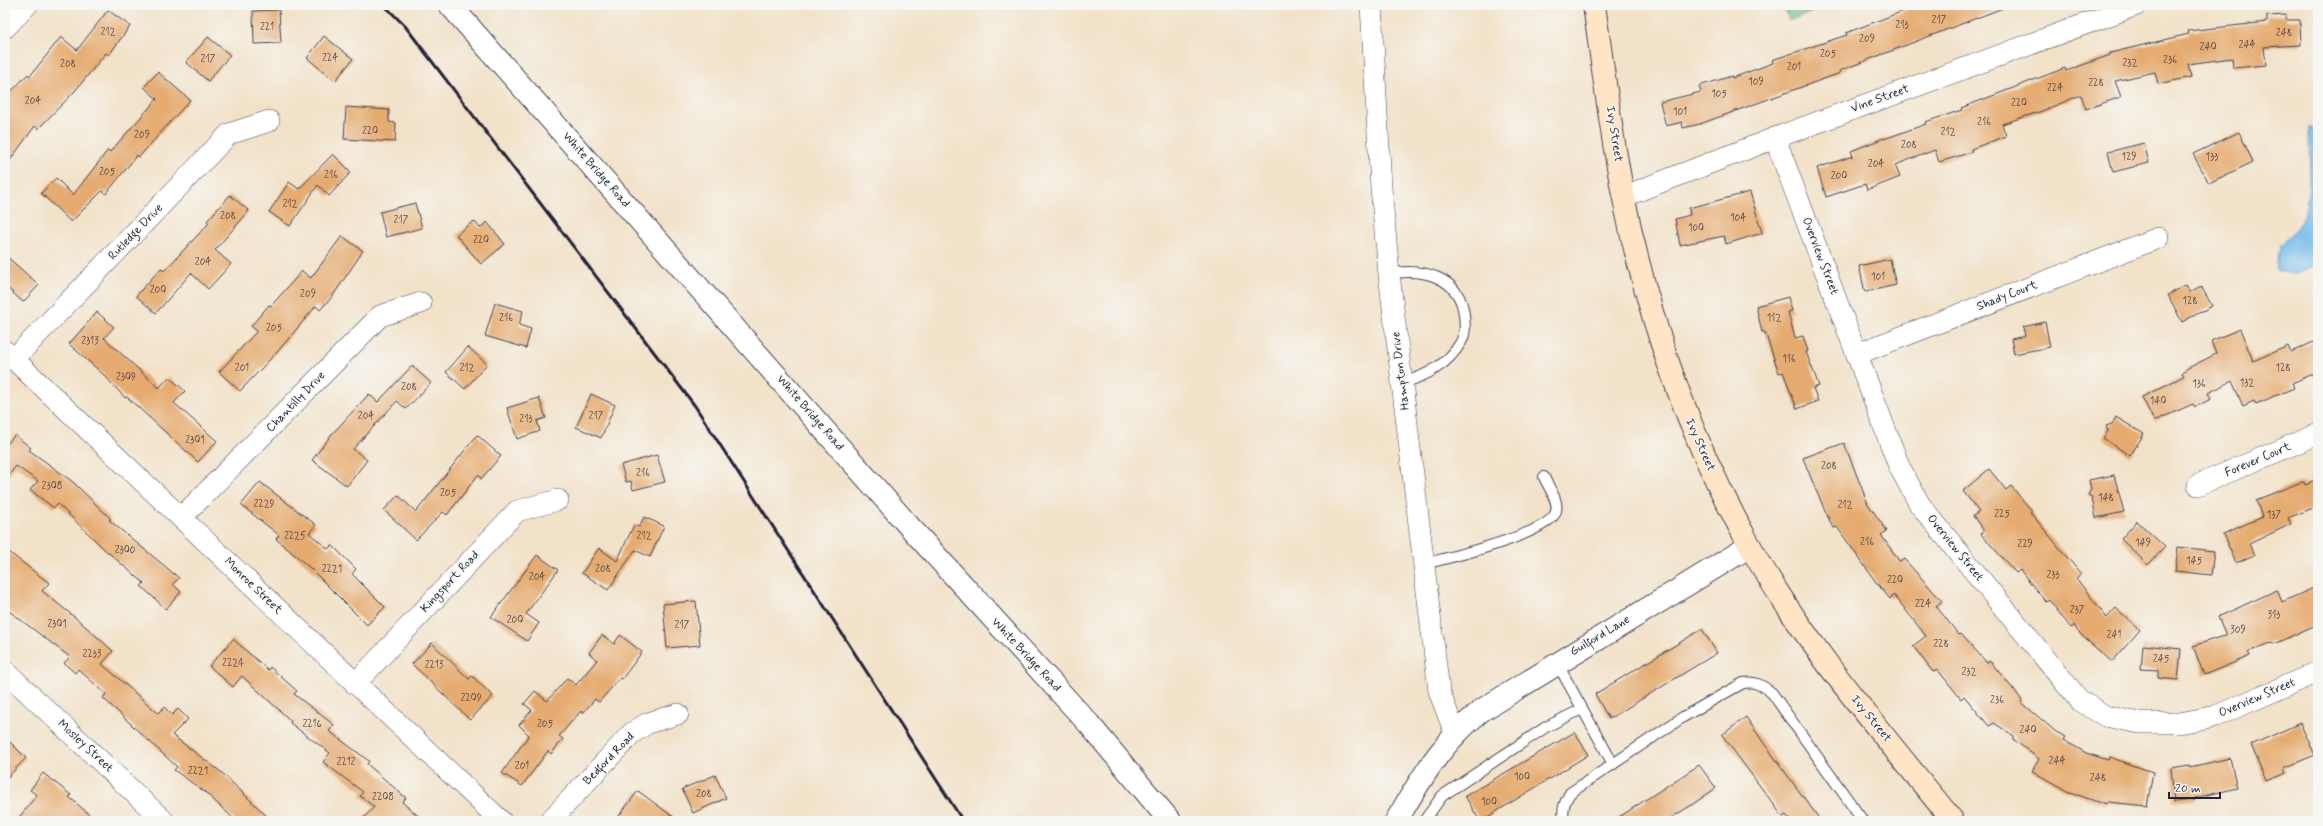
<svg xmlns="http://www.w3.org/2000/svg" width="2323" height="826" viewBox="0 0 2323 826" font-family="Mynerve,sans-serif">
<style>
.forest{fill:#6ebd87;stroke:#487061}
.water{fill:#74bcec;stroke:#4b6f94}
.building{fill:#e5ab70}
.lines{fill:none;stroke-linecap:round;stroke-linejoin:round}
.service-casing{stroke:#413f50;stroke-width:12}
.minor-casing{stroke:#413f50;stroke-width:22}
.tertiary-casing{stroke:#413f50;stroke-width:24}
.secondary-casing{stroke:#413f50;stroke-width:24}
.service{stroke:#fff;stroke-width:10}
.minor{stroke:#fff;stroke-width:21}
.tertiary{stroke:#fff;stroke-width:22}
.secondary{stroke:#ffe4c6;stroke-width:22}
.rail{stroke:#22223b;stroke-width:3}
.labels{text-anchor:middle;dominant-baseline:central;stroke-width:3;stroke-linejoin:round;paint-order:stroke}
.number-label{font-size:10px;fill:#534448}
.street-label{font-size:12px;fill:#22223b;stroke:#f6f6f2}
</style>
<rect width="100%" height="100%" fill="#f6f6f2"/>
<filter id="ink" filterUnits="userSpaceOnUse"><feTurbulence type="fractalNoise" baseFrequency=".025" numOctaves="2"/><feDisplacementMap in="SourceGraphic" scale="8" xChannelSelector="R" yChannelSelector="G"/><feConvolveMatrix kernelMatrix="1 2 1 2 8 2 1 2 1" color-interpolation-filters="sRGB"/></filter>
<filter id="wash" filterUnits="userSpaceOnUse"><feTurbulence type="fractalNoise" baseFrequency=".012" numOctaves="4" result="noise"/><feDisplacementMap in="SourceGraphic" scale="16" xChannelSelector="R" yChannelSelector="G"/><feGaussianBlur stdDeviation="0.9" result="paint"/><feColorMatrix in="noise" values="0 0 0 0 0 0 0 0 0 0 0 0 0 0 0 0 0 1.4 0 .05"/><feComposite in="paint" operator="in"/></filter>
<g filter="url(#wash)">
<rect width="100%" height="100%" fill="#f2e2c9"/>
<path class="forest" d="M1784,5H1830L1789,21Z"/>
<path class="water" d="M2309,126L2318,133V264L2293,274L2276,271L2279,246C2285,240 2292,235 2297,228C2314,205 2309,154 2309,126Z"/>
<g id="blocks">
<g class="building">
<path d="M1919,5L2008,6L1839,71L1840,73L1700,124L1683,128L1682,122L1666,126L1660,102L1701,92L1699,86L1732,76V78L1773,63L1772,60L1847,35L1846,33Z"/>
<path d="M108,10L130,26L109,55L106,53L75,91L38,129L35,126L5,167V98L28,74L30,76L61,37L77,50Z"/>
<path d="M279,10L281,43L254,44L253,11Z"/>
<path d="M2286,15V20H2300L2301,45L2264,47L2266,65L2233,68L2232,58L2188,64L2191,77L2158,84L2155,72L2115,81L2121,97L2086,109L2081,95L2042,111L2002,124L2006,136L1971,149L1972,152L1939,162L1935,150L1895,165L1900,177L1867,190L1865,184L1826,197L1817,168L1853,156L1851,151L1884,138V139L1926,124L1925,122L1962,110L1961,108L2065,68L2066,71L2110,55V53L2189,34L2188,31L2267,22V16Z"/>
<path d="M324,36L353,59L335,81L307,58Z"/>
<path d="M208,37L230,55L208,81L186,62Z"/>
<path d="M158,72L190,100L139,157L137,155L106,194L102,191L71,222L41,193L56,178L73,195L108,150L110,152L157,99L144,87Z"/>
<path d="M346,107L389,110V122L396,123L395,142L344,139Z"/>
<path d="M2239,132L2253,162L2209,183L2193,154Z"/>
<path d="M2144,143L2149,163L2113,172L2108,152Z"/>
<path d="M333,154L351,172L329,196L318,185L290,226L269,212L289,182L299,189Z"/>
<path d="M1750,192L1762,233L1726,244L1724,236L1680,245L1675,219L1690,215L1689,208Z"/>
<path d="M230,195L249,211L215,250L231,264L208,289L191,273L156,313L136,296L161,268L164,271L209,223L207,221Z"/>
<path d="M415,203L422,228L386,237L380,212Z"/>
<path d="M474,221L480,228L487,222L505,244L481,264L456,235Z"/>
<path d="M342,236L363,251L332,297L320,310L316,306L279,350L240,391L219,372L257,331L251,326L269,305L271,306L302,271L311,278Z"/>
<path d="M5,255L39,285L23,302L5,286Z"/>
<path d="M1890,259L1896,285L1865,292L1859,266Z"/>
<path d="M2186,285L2190,292L2201,286L2212,306L2182,322L2168,295Z"/>
<path d="M1788,297L1792,311L1788,312L1795,338L1803,336L1808,351L1806,352L1819,386L1813,388L1818,401L1797,409L1783,372L1779,373L1765,332H1762L1756,306Z"/>
<path d="M495,303L523,311L519,325L531,329L526,348L485,336Z"/>
<path d="M97,312L114,327L104,338L159,388L169,377L185,391L174,403L217,441L198,462L127,397L125,398L105,376L69,344Z"/>
<path d="M2045,322L2050,347L2014,354L2011,339L2025,336L2023,327Z"/>
<path d="M2240,329L2253,361L2288,346L2291,352L2318,340V372L2292,383L2294,388L2256,404L2254,401L2243,406L2232,381L2208,393L2211,399L2195,407L2193,404L2154,421L2142,397L2184,376L2182,373L2188,368L2216,354L2211,341Z"/>
<path d="M468,347L487,364L465,389L446,372Z"/>
<path d="M412,366L431,383L406,409L397,401L353,449L367,460L347,486L312,460L332,434L369,394L378,402Z"/>
<path d="M591,394L615,405L601,438L576,427Z"/>
<path d="M539,398L546,418L537,421L540,431L517,439L507,408Z"/>
<path d="M2116,417L2144,434L2130,456L2103,438L2108,431L2106,426L2112,424Z"/>
<path d="M15,435L31,448L29,450L73,482L111,519L109,520L179,578L173,584L181,592L166,609L141,586L144,583L103,548L58,504L54,508L30,490L38,481L16,466L5,480V446Z"/>
<path d="M477,435L501,456L481,479L478,475L447,515L443,512L416,540L384,510L398,495L416,512Z"/>
<path d="M1844,443L1868,504L1887,531L1881,535L1900,562L1904,559L1942,601L1936,606L1959,635L1961,634L1987,663L1990,661L2022,700L2021,702L2056,732L2066,737L2064,740L2086,753L2108,760L2109,757L2153,772L2147,806L2107,802L2106,805L2067,791L2032,771L2039,759L2014,740V736L1994,723L1989,726L1964,696L1961,699L1937,669L1933,672L1913,646L1926,636L1894,595L1890,599L1876,582L1837,527L1833,528L1815,488L1803,458Z"/>
<path d="M657,455L665,482L633,490L631,481L626,482L621,465Z"/>
<path d="M1989,469L2006,490L2011,486L2032,511L2030,512L2081,574L2076,578L2107,618L2116,608L2140,630L2112,662L2081,635L2075,625L2071,628L2049,600L2046,602L2020,570L2016,573L1981,534L1984,531L1973,516L1979,512L1963,491Z"/>
<path d="M2114,475L2124,512L2096,518L2092,497L2088,495L2091,489L2089,480Z"/>
<path d="M2315,481L2318,489V506L2288,518L2291,524L2249,544L2254,555L2236,563L2223,534L2262,517L2256,500L2299,483L2304,482L2305,485Z"/>
<path d="M260,482L316,525L309,533L328,549L332,545L356,569L352,574L385,607L367,625L309,567L276,539L279,535L241,505Z"/>
<path d="M644,517L664,526L650,557L635,550L608,590L582,573L599,548L617,561L634,525L639,527Z"/>
<path d="M2137,521L2165,547L2148,565L2121,539Z"/>
<path d="M2178,547L2214,551L2211,575L2175,571Z"/>
<path d="M5,549L49,583L42,591L77,619L113,651L102,664L158,713L164,707L172,715L178,709L188,719L172,735L221,772L272,821H236L205,792L174,770L177,767L103,698L106,694L78,669L75,673L64,663L70,657L5,608Z"/>
<path d="M537,555L558,570L526,614L539,623L527,641L491,617Z"/>
<path d="M2318,586V624L2274,644L2273,642L2248,652L2250,656L2204,675L2193,646L2226,635L2218,617L2277,590L2282,602Z"/>
<path d="M696,601L700,645L667,648L663,604Z"/>
<path d="M1702,629L1717,653L1609,719L1595,694Z"/>
<path d="M602,635L614,644L620,635L642,652L622,679L620,678L599,702L595,699L583,713L581,711L559,736L563,739L551,754L548,751L522,786L502,773L529,735L519,725L532,710L524,704L535,691L547,701L567,678L576,685L597,660L589,653Z"/>
<path d="M233,639L268,670L270,667L297,691L294,694L334,725L329,731L369,761L367,764L406,798L402,802L424,821H361L374,807L360,796L363,792L323,762L330,753L290,723L291,721L242,676L233,687L209,666Z"/>
<path d="M432,643L469,679L472,676L493,696L470,720L412,664Z"/>
<path d="M2143,645L2181,649L2178,680L2158,678V670L2141,669Z"/>
<path d="M1746,717L1763,742L1821,821H1791L1786,815L1783,817L1722,735Z"/>
<path d="M2300,723L2315,755L2284,768L2286,773L2266,781L2251,745Z"/>
<path d="M1575,732L1588,755L1494,813L1481,821L1478,818L1465,796Z"/>
<path d="M5,737L26,758L5,780Z"/>
<path d="M2230,758L2237,788L2195,798V800L2174,802L2171,768L2190,765V767Z"/>
<path d="M1699,765L1716,788L1690,806L1666,821H1613Z"/>
<path d="M43,773L71,795L69,797L97,821H16L37,795L30,790Z"/>
<path d="M715,775L726,798L693,813L682,789Z"/>
<path d="M638,791L679,821H615Z"/>
</g>
</g>
</g>
<g filter="url(#ink)">
<use href="#blocks" fill-opacity="0" stroke="#413f50" stroke-width="1"/>
<g class="lines">
<g class="service-casing">
<g id="service">
<path d="M1389,274C1422,268 1460,276 1464,315C1465,324 1466,334 1461,342C1448,365 1426,376 1402,383"/>
<path d="M1424,564C1447,558 1551,534 1556,511C1559,500 1548,487 1544,477"/>
<path d="M1557,663L1613,764"/>
<path d="M1424,821L1442,796L1546,727L1582,709"/>
<path d="M1564,821C1562,809 1564,803 1570,793L1683,717L1743,683C1755,681 1762,685 1772,693L1863,821"/>
</g>
</g>
<g class="minor-casing">
<g id="minor">
<path d="M1371,5L1381,188L1389,274L1439,691L1455,733"/>
<path d="M5,28L27,5"/>
<path d="M1775,138L1899,466L1920,505L2079,700L2105,716L2140,723H2180L2216,716L2318,672"/>
<path d="M1625,196L1775,138L2137,5"/>
<path d="M5,351L501,821"/>
<path d="M1857,354L2158,238"/>
<path d="M14,359L229,134L269,121"/>
<path d="M2198,485L2318,434"/>
<path d="M181,518L380,316L421,303"/>
<path d="M5,671L164,821"/>
<path d="M355,684L517,511L558,500"/>
<path d="M550,821L632,733L648,723L678,714"/>
</g>
</g>
<g class="tertiary-casing">
<g id="tertiary">
<path d="M450,5L908,525L1089,724L1170,821"/>
<path d="M1396,821C1423,776 1440,744 1482,710L1750,546"/>
</g>
</g>
<g class="secondary-casing">
<path id="secondary" d="M1594,5C1606,89 1616,175 1637,257C1662,358 1699,455 1750,546C1806,646 1881,732 1953,821"/>
</g>
<use href="#service" class="service"/>
<use href="#minor" class="minor"/>
<use href="#tertiary" class="tertiary"/>
<use href="#secondary" class="secondary"/>
<path class="rail" d="M384,5L405,26L695,406L963,821"/>
</g>
</g>
<g class="labels">
<g class="number-label">
<text x="1939" y="20">217</text>
<text x="1902" y="25">213</text>
<text x="267" y="27">221</text>
<text x="108" y="32">212</text>
<text x="2284" y="33">248</text>
<text x="1867" y="39">209</text>
<text x="2247" y="45">244</text>
<text x="2208" y="47">240</text>
<text x="1828" y="54">205</text>
<text x="330" y="58">224</text>
<text x="208" y="59">217</text>
<text x="2170" y="60">236</text>
<text x="2130" y="63">232</text>
<text x="68" y="64">208</text>
<text x="1794" y="67">201</text>
<text x="1756" y="82">109</text>
<text x="2096" y="83">228</text>
<text x="2055" y="88">224</text>
<text x="1719" y="94">105</text>
<text x="33" y="101">204</text>
<text x="2019" y="103">220</text>
<text x="1680" y="112">101</text>
<text x="1984" y="122">216</text>
<text x="370" y="131">220</text>
<text x="1948" y="132">212</text>
<text x="142" y="135">209</text>
<text x="1909" y="145">208</text>
<text x="2129" y="157">129</text>
<text x="2212" y="157">133</text>
<text x="1876" y="164">204</text>
<text x="107" y="172">205</text>
<text x="331" y="175">216</text>
<text x="1839" y="176">200</text>
<text x="290" y="204">212</text>
<text x="228" y="216">208</text>
<text x="1738" y="218">104</text>
<text x="401" y="220">217</text>
<text x="1696" y="228">100</text>
<text x="481" y="240">220</text>
<text x="203" y="262">204</text>
<text x="1878" y="277">101</text>
<text x="158" y="290">200</text>
<text x="308" y="294">209</text>
<text x="2190" y="301">128</text>
<text x="506" y="318">216</text>
<text x="1774" y="318">112</text>
<text x="274" y="328">205</text>
<text x="90" y="341">2313</text>
<text x="1789" y="359">116</text>
<text x="242" y="368">201</text>
<text x="467" y="368">212</text>
<text x="2283" y="368">128</text>
<text x="126" y="377">2309</text>
<text x="2247" y="383">132</text>
<text x="2199" y="384">136</text>
<text x="409" y="387">208</text>
<text x="2158" y="401">140</text>
<text x="366" y="416">204</text>
<text x="596" y="416">217</text>
<text x="526" y="419">213</text>
<text x="195" y="440">2301</text>
<text x="1829" y="466">208</text>
<text x="643" y="473">216</text>
<text x="52" y="486">2308</text>
<text x="448" y="493">205</text>
<text x="2106" y="498">148</text>
<text x="264" y="504">2229</text>
<text x="1845" y="505">212</text>
<text x="2002" y="514">225</text>
<text x="2274" y="515">137</text>
<text x="295" y="536">2225</text>
<text x="644" y="536">212</text>
<text x="1867" y="542">216</text>
<text x="2143" y="543">149</text>
<text x="2025" y="544">229</text>
<text x="125" y="550">2300</text>
<text x="2194" y="561">145</text>
<text x="332" y="569">2221</text>
<text x="603" y="569">208</text>
<text x="2053" y="575">233</text>
<text x="537" y="577">204</text>
<text x="1895" y="580">220</text>
<text x="1923" y="604">224</text>
<text x="2077" y="610">237</text>
<text x="2274" y="615">313</text>
<text x="515" y="620">200</text>
<text x="57" y="624">2301</text>
<text x="682" y="625">217</text>
<text x="2238" y="630">309</text>
<text x="2114" y="635">241</text>
<text x="1941" y="644">228</text>
<text x="92" y="654">2233</text>
<text x="2161" y="659">245</text>
<text x="233" y="663">2224</text>
<text x="434" y="665">2213</text>
<text x="1969" y="672">232</text>
<text x="471" y="698">2209</text>
<text x="1997" y="700">236</text>
<text x="312" y="724">2216</text>
<text x="545" y="724">205</text>
<text x="2028" y="730">240</text>
<text x="2057" y="761">244</text>
<text x="346" y="762">2212</text>
<text x="522" y="766">201</text>
<text x="198" y="771">2221</text>
<text x="1522" y="777">100</text>
<text x="2098" y="778">248</text>
<text x="704" y="794">208</text>
<text x="383" y="797">2208</text>
<text x="1489" y="802">100</text>
</g>
<g class="street-label">
<text transform="translate(1880 99) rotate(-20)">Vine Street</text>
<text transform="translate(1614 134) rotate(81)">Ivy Street</text>
<text transform="translate(596 170) rotate(49)">White Bridge Road</text>
<text transform="translate(136 232) rotate(-46)">Rutledge Drive</text>
<text transform="translate(1820 256) rotate(69)">Overview Street</text>
<text transform="translate(2007 296) rotate(-21)">Shady Court</text>
<text transform="translate(1401 371) rotate(-97)">Hampton Drive</text>
<text transform="translate(296 402) rotate(-46)">Chantilly Drive</text>
<text transform="translate(810 413) rotate(49)">White Bridge Road</text>
<text transform="translate(1700 445) rotate(66)">Ivy Street</text>
<text transform="translate(2258 460) rotate(-23)">Forever Court</text>
<text transform="translate(1955 548) rotate(51)">Overview Street</text>
<text transform="translate(450 582) rotate(-47)">Kingsport Road</text>
<text transform="translate(253 586) rotate(44)">Monroe Street</text>
<text transform="translate(1600 636) rotate(-31)">Guilford Lane</text>
<text transform="translate(1026 655) rotate(47)">White Bridge Road</text>
<text transform="translate(2257 698) rotate(-23)">Overview Street</text>
<text transform="translate(1871 719) rotate(51)">Ivy Street</text>
<text transform="translate(85 746) rotate(43)">Mosley Street</text>
<text transform="translate(609 759) rotate(-46)">Bedford Road</text>
</g>
</g>
<rect width="2323" height="826" fill="none" stroke="#f6f6f2" stroke-width="20"/>
<path d="M2169 792v6h51v-6" fill="none" stroke="#22223b" stroke-width="2"/>
<text x="2175" y="792" font-size="12" fill="#22223b" stroke="#f6f6f2" stroke-width="3" paint-order="stroke">20 m</text>
</svg>
